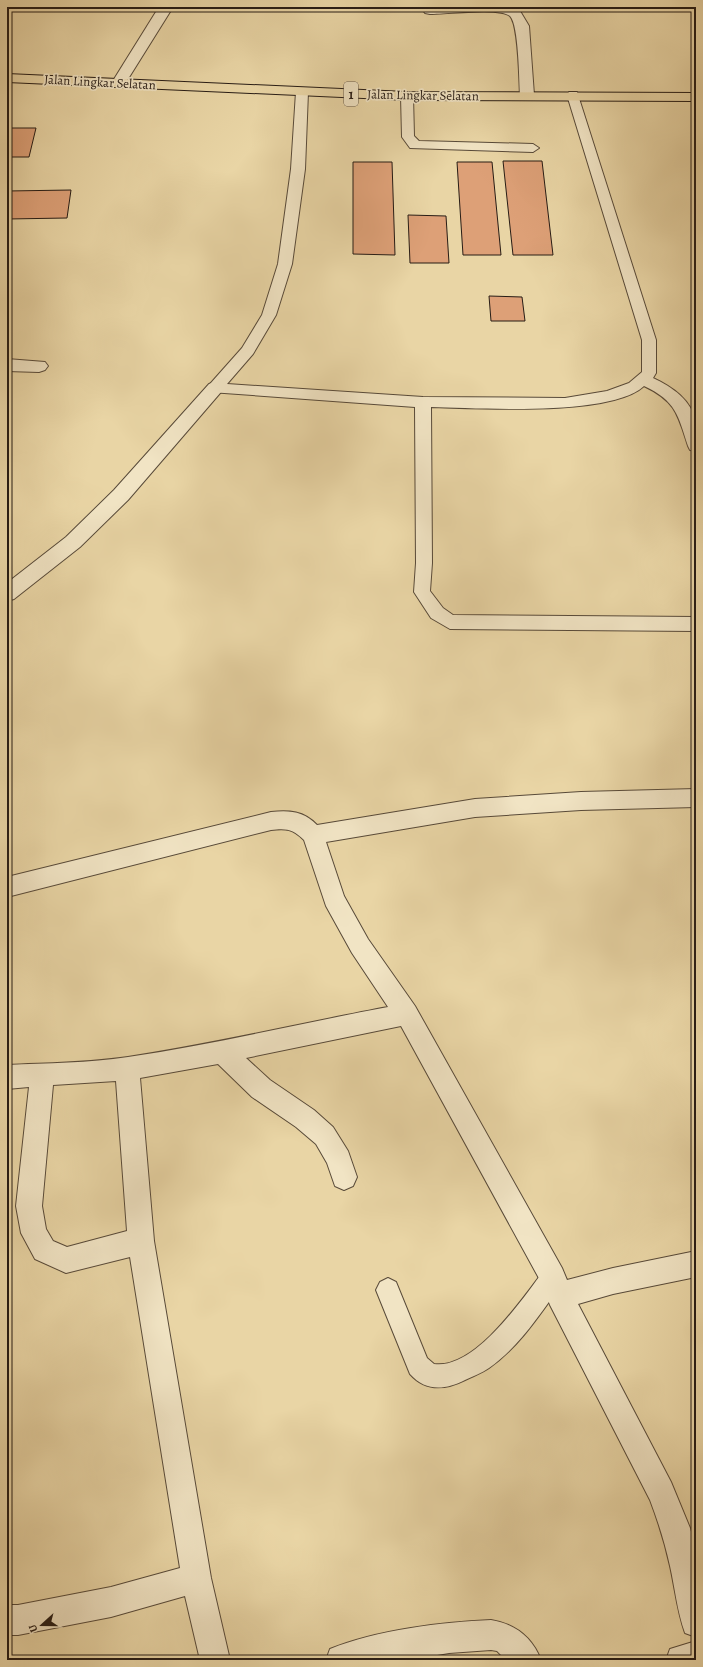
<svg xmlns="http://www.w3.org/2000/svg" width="703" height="1667" viewBox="0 0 703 1667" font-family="Alegreya,serif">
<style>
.building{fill:#dda077;stroke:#271c15}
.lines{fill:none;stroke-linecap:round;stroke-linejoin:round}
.service-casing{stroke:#584a39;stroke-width:2}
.minor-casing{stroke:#584a39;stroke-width:2}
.trunk-casing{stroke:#271c15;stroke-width:2}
.service{fill:#f1e4c4;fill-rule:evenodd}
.minor{fill:#f1e4c4;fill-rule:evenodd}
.trunk{fill:#e9d5a5;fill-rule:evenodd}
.labels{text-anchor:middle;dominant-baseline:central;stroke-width:3.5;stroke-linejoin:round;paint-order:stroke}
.far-street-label{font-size:13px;fill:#271c15;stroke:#f1e4c4}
.shield{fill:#f1e4c4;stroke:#64584a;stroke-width:1}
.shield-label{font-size:14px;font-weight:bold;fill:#271c15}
</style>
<rect width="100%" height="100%" fill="#e9d5a5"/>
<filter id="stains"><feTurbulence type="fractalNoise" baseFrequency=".005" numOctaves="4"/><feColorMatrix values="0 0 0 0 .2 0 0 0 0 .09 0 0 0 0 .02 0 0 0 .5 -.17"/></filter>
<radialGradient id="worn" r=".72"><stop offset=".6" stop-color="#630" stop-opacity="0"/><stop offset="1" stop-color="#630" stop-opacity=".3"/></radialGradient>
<g class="building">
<path d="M7,128H36L29,157H7Z"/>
<path d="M503,161H542L553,255H513Z"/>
<path d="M353,162H392L395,255L353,254Z"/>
<path d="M457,162H492L501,255H463Z"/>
<path d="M71,190L67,218L7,219V191Z"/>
<path d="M408,215L446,216L449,263H410Z"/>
<path d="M489,296L522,297L525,321H491Z"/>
</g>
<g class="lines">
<g class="service-casing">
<g id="service">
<path d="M302,88L308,92L305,169L292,264L276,315L253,354L227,384L423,397L565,398L607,391L629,383L642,372V340L567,95L569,92H577L656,340V373L653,378C672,387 692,400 696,423C698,432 696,443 696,451L690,450L688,446C678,415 676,401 644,386C611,417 478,408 431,407L432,563L430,591L443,608L453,615L696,617V631L450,629L431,618L414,592L416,563L415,407L210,392L207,388L210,384L242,348L262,315L278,264L291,169L296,92Z"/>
<path d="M407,92L413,96L414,136L419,141L533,144L539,148L533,152L410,148L402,137L401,96Z"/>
<path d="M553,1266L561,1269L564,1277L561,1285C540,1314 519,1347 489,1368C482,1373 473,1376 465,1380C445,1390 426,1392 410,1374L376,1290L380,1282L388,1278L396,1282L427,1358L434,1364C475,1370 523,1298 545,1269Z"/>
</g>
</g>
<g class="minor-casing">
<g id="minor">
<path d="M159,7H173L123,87H113L111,84Z"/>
<path d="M426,7H512L520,11L529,26L534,95L532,98H522L520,95C519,80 519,25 510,16C500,7 445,14 430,14L425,13L423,10Z"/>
<path d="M7,359L45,362L48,366L45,370L39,372L7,371Z"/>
<path d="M215,382L221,384L224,388L221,392L128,500L80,547L14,599L7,601V583L66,537L114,490L209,384Z"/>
<path d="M696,789V807L581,810L475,817L326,842L344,896L368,939L415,1006L562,1268L567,1280L613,1268L696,1251V1277L613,1294L578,1304L671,1482L690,1528L696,1551V1637L685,1633C677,1611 675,1588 670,1566C665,1543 658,1521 650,1500L550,1305L541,1282L401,1026L246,1058L270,1080L314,1110L333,1127L348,1151L357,1177L353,1186L344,1190L335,1186L327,1163L316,1144L296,1127L252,1097L218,1064L140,1078L154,1241L211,1578L230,1660H200L185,1596L111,1617L18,1635H7V1605H18L111,1587L180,1568L130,1257L66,1273L35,1259L21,1233L16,1206L29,1087L7,1089V1065C47,1063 89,1063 128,1057C216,1044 302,1023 388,1007L352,953L326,906L304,840C293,829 286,828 271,830L7,897V877L271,812C289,810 304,811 317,825L475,799L581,792ZM116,1081L127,1231L67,1247L53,1241L46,1229L42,1206L53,1085Z"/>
<path d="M491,1620C515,1624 532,1637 541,1660H506L497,1651L491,1650L449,1653L408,1660H326L330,1649C376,1630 442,1622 491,1620Z"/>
<path d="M696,1641V1660H666L670,1649Z"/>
</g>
</g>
<g class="trunk-casing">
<path id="trunk" d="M7,74L407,92L696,93V101L407,100L7,82Z"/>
</g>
<use href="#service" class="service"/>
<use href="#minor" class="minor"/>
<use href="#trunk" class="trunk"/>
</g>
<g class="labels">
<g class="far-street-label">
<text transform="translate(100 82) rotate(3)">Jalan Lingkar Selatan</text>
<text transform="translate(423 95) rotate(1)">Jalan Lingkar Selatan</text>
</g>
<rect class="shield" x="344" y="82" width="14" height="24" rx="3"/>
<g class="shield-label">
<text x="351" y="94">1</text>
</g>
</g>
<rect width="703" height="1667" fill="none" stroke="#e9d5a5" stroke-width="24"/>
<rect x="8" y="8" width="687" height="1651" fill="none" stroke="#271c15" stroke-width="2"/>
<rect x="12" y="12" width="679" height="1643" fill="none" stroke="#271c15"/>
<g transform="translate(42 1625) rotate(249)" stroke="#f1e4c4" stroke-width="3" paint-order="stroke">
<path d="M0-3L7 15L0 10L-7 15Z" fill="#271c15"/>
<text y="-6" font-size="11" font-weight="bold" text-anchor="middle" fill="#271c15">U</text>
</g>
<rect width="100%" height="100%" filter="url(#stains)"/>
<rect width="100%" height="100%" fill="url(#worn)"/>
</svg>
